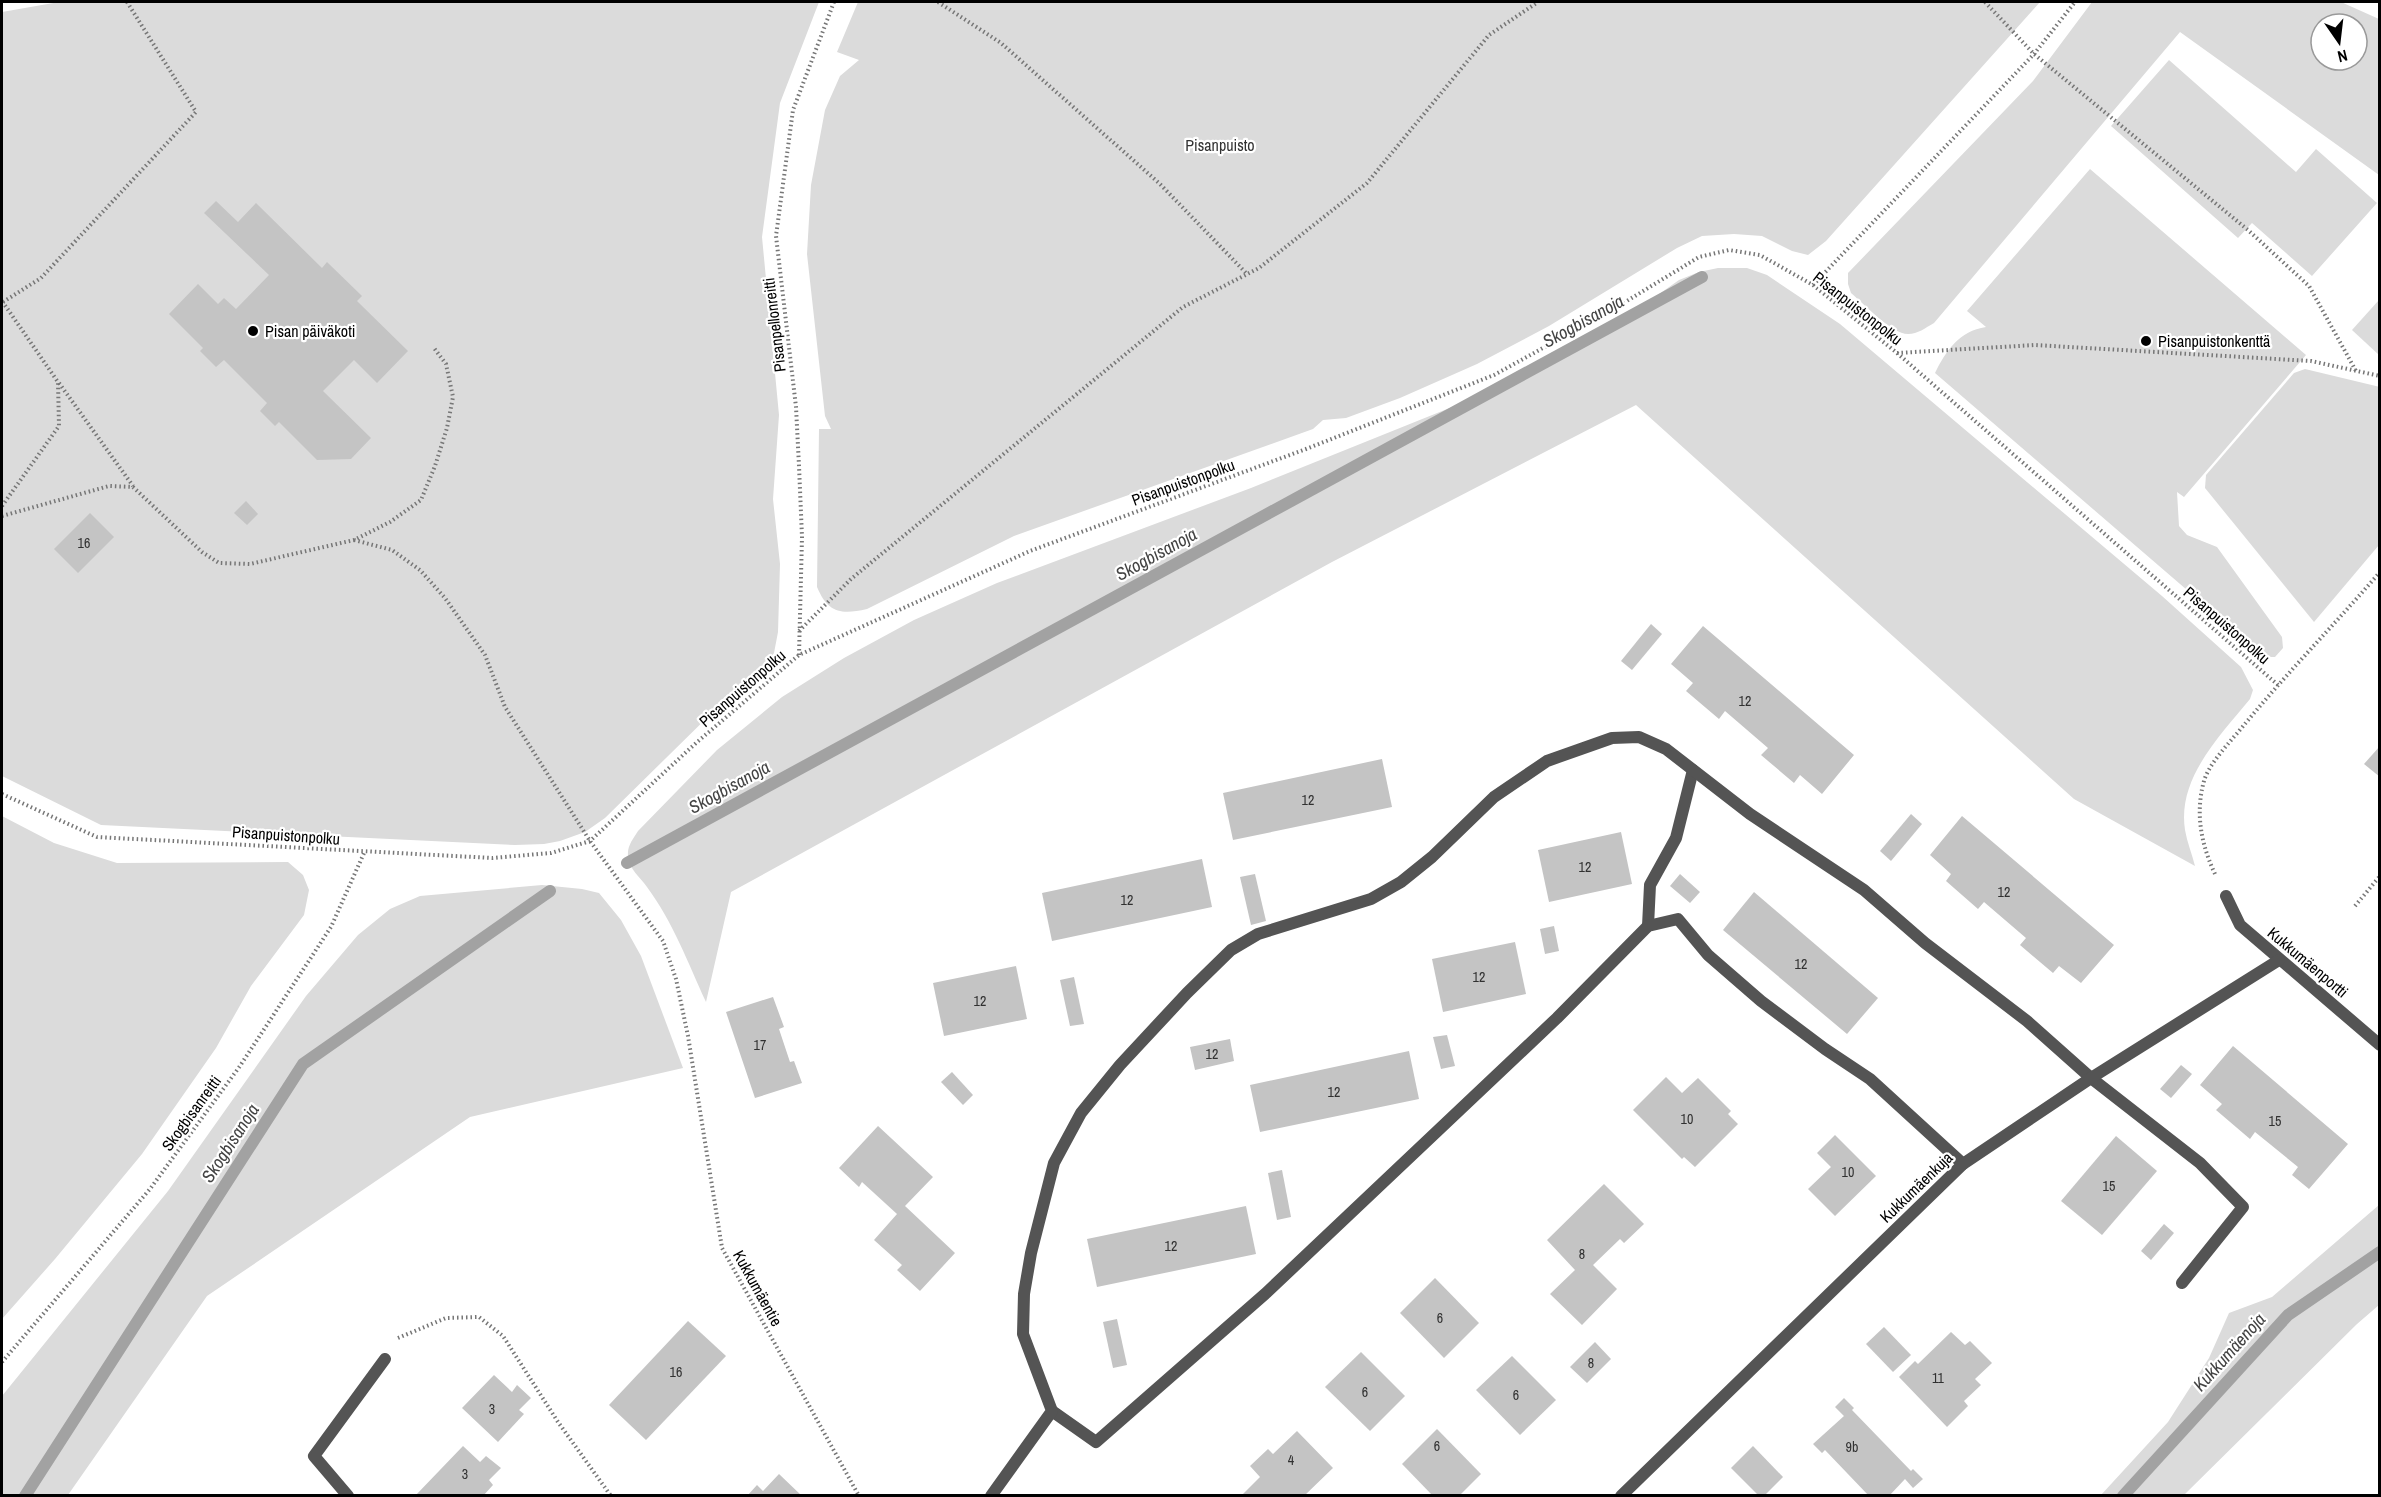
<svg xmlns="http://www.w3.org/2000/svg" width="2381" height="1497" viewBox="0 0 2381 1497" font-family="'Archivo Narrow',sans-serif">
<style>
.green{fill:#dbdbdb;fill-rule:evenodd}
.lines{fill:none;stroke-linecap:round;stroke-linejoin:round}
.stream{stroke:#a2a2a2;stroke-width:12}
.building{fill:#c4c4c4}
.path{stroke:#767676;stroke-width:4;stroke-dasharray:1.5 3;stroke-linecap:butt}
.service{stroke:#545454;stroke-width:12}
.minor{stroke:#545454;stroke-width:12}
.poi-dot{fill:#000;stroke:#fff;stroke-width:2}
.labels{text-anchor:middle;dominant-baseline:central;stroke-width:4.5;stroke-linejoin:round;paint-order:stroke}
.number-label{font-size:14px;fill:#313131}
.park-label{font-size:16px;fill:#323232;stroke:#fff}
.street-label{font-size:16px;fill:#000;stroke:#fff}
.poi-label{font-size:16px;fill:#000;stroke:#fff;text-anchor:start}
.water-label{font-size:18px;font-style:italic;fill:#434343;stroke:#fff}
</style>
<rect width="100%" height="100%" fill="#fff"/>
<g class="green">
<path d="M59,2H819L780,103L762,237L779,415L773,499L780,564L778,632L774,653L763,669L725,700L605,818L585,832L560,841L544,844L515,845L101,825L2,776V12Z"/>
<path d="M858,2H2040L1826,241L1808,255L1792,251L1762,236L1734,234L1702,236L1677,248L1549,326L1477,364L1400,398L1346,418L1323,420L1313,429L1014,536L867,609C841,615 828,613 817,587L819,429H831L825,416L807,254L811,185L825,110L840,76L859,60L837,52Z"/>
<path d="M2092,2H2341L2379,19V175L2180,32L1934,323C1925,328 1918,334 1908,334C1892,334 1864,304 1851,293L1848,284V273L2033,81ZM2321,24H2357V60H2321Z"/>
<path d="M2169,60L2296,172L2316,149L2377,203L2312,276L2252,223L2238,238L2111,126Z"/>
<path d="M2090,169L2306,355L2184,497L2177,492L2179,526L2187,535L2217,547L2282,637L2283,648L2275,657H2268L2259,652L1935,373C1946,351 1959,331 1986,327L1967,311Z"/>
<path d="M1718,268H1747L1767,275L1840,324L2162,596L2241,667L2253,690L2250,699C2220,736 2177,778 2185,830C2187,842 2192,854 2195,866L2074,799L1636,405L1332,562L731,892L706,1002C688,963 673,922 647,887C640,877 629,869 628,856C627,846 633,839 638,831L717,750L782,697L844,658L914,620L997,583L1251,488L1534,374L1587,345L1679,280L1699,272Z"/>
<path d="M2379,300V355L2352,330Z"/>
<path d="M2305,369L2380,387L2379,545L2314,622L2205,488L2206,475L2294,373Z"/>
<path d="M2,816L54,843L117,863L288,862L303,875L309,890L304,915L251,986L216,1048L142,1154L55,1259L2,1319Z"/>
<path d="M542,885L582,889L599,893L621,920L641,956L683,1068L470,1117L207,1296L68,1495H2V1396L168,1191L306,996L358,935L390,909L420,896Z"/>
<path d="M2379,1205V1305L2357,1324L2184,1495H2101L2168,1422L2209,1358L2229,1313L2272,1297Z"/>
</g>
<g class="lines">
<g class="stream">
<path d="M627,863L1702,277"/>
<path d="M25,1496L303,1064L550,891"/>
<path d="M2123,1496L2288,1315L2380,1252"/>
</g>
</g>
<g class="building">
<path d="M216,201L238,222L256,203L322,268L327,262L362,296L357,301L408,351L377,383L354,360L323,391L371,438L351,459L317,460L279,422L275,426L260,411L267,403L224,360L216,367L200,351L203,348L169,314L198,284L218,304L224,298L236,309L269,275L204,213Z"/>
<path d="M246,501L258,514L247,525L234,513Z"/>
<path d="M90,513L114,537L78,573L54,549Z"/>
<path d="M1651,624L1662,634L1632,670L1621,661Z"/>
<path d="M1703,626L1854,755L1822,794L1800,775L1794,783L1761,755L1768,748L1725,711L1719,719L1686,691L1693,683L1671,664Z"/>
<path d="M2380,746V777L2364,764Z"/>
<path d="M1382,759L1392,807L1233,840L1223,793Z"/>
<path d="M1911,814L1922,824L1891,861L1880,851Z"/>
<path d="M1962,816L2114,945L2081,983L2059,966L2053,973L2020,945L2026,938L1984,902L1978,909L1946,881L1951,874L1930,855Z"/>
<path d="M1621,832L1632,884L1549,902L1538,850Z"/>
<path d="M1202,859L1212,907L1052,941L1042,893Z"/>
<path d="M1255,874L1266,921L1251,925L1240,877Z"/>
<path d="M1680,874L1700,892L1690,903L1670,886Z"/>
<path d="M1754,892L1878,998L1847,1034L1723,930Z"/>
<path d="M1554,926L1559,951L1545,954L1540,929Z"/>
<path d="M1515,942L1526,994L1443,1012L1432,959Z"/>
<path d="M1016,966L1027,1019L944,1036L933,983Z"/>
<path d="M1074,977L1084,1024L1070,1026L1060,980Z"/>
<path d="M773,997L784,1027L779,1029L790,1062L794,1061L802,1083L755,1098L726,1012Z"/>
<path d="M1447,1035L1455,1066L1441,1069L1433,1037Z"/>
<path d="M1230,1039L1234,1061L1195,1070L1190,1047Z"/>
<path d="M2233,1046L2348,1144L2309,1189L2292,1175L2298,1167L2255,1132L2250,1139L2216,1110L2222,1104L2200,1085Z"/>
<path d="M1409,1051L1419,1099L1260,1132L1250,1085Z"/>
<path d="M2181,1065L2192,1074L2171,1098L2160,1089Z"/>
<path d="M952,1072L973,1095L963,1105L941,1082Z"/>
<path d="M1666,1077L1682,1093L1698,1078L1731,1111L1728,1114L1738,1124L1695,1167L1684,1157L1682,1159L1633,1110Z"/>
<path d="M878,1126L933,1177L905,1206L955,1253L920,1291L897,1270L902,1265L874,1240L897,1214L862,1182L859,1187L839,1168Z"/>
<path d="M1835,1135L1876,1176L1835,1216L1808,1189L1831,1167L1817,1153Z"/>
<path d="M2116,1136L2157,1171L2102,1235L2061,1201Z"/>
<path d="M1282,1170L1291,1217L1277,1220L1268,1173Z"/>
<path d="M1604,1184L1644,1224L1624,1243L1620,1239L1593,1265L1617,1289L1582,1325L1550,1294L1575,1270L1547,1240Z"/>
<path d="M1246,1206L1256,1254L1097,1287L1087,1239Z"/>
<path d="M2164,1224L2174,1233L2151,1260L2141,1251Z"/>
<path d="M1435,1278L1479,1323L1444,1358L1400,1313Z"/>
<path d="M1117,1319L1127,1365L1113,1368L1103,1322Z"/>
<path d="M688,1321L726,1356L646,1440L609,1405Z"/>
<path d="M1884,1327L1911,1355L1893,1372L1866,1344Z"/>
<path d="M1951,1332L1965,1345L1970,1341L1992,1363L1975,1379L1981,1385L1964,1401L1968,1406L1947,1427L1899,1377L1915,1361L1918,1364Z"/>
<path d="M1595,1342L1611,1359L1587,1383L1570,1367Z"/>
<path d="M1361,1352L1405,1396L1370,1431L1325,1387Z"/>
<path d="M1512,1356L1556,1400L1520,1435L1476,1390Z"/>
<path d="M494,1375L512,1392L517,1385L531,1398L519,1410L524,1414L498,1442L462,1408Z"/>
<path d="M1844,1398L1854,1408L1852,1410L1911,1471L1913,1469L1923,1479L1913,1488L1905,1479L1889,1496H1869L1825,1450L1822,1453L1813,1444L1844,1416L1835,1407Z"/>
<path d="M1437,1429L1481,1474L1459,1496H1433L1402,1464Z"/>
<path d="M1297,1431L1333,1468L1304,1496H1241L1260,1477L1250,1466L1268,1449L1273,1454Z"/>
<path d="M463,1446L480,1462L486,1456L501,1468L489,1480L493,1485L483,1496H415Z"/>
<path d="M1753,1446L1783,1477L1764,1496H1759L1731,1468Z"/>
<path d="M779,1474L802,1496H747L757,1485L763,1491Z"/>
</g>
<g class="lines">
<g class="path">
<path d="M938,2L1001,43L1159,183L1247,274"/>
<path d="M1985,2L2034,54L2248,230L2309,286L2356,371"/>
<path d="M1813,285L2034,54L2075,2"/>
<path d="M3,302L41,278L196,112L127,2"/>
<path d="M1897,353L2035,345L2311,361L2380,376"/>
<path d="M59,383L133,486"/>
<path d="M2,506L59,426L58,382L2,301"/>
<path d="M2,516L109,486L133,487L202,552L219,563L250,564L354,540L390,522L421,500L435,466L447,428L453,397L446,364L434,348"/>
<path d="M354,540L392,550L420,570L445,598L485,655L505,707L590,841L663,941L676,979L688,1036L722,1248L859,1496"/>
<path d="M799,631L851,579L1183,307L1259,268L1367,183L1489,35L1538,2"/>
<path d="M799,655L802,537L799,466L796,407L776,236L793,110L834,2"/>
<path d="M2,794L97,837L492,858L551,853L590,841L696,743L799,655L1030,551L1306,449L1494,375L1612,310L1699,257L1729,250L1760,255L1813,285L1897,353L2278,685"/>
<path d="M2215,874C2201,844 2195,813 2204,781C2209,763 2232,740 2244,725C2287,673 2335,624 2380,572"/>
<path d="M2355,906L2380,876"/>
<path d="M398,1338L446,1318L479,1317L503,1336L558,1422L611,1496"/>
<path d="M2,1362L150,1189L240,1066L331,927L364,853"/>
</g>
<g class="service">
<path d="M1648,926L1650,885L1676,838L1693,770"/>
<path d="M1052,1411L1096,1442L1265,1294L1557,1018L1648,926L1678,919L1708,955L1761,1001L1825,1049L1870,1079L1963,1164"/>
<path d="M348,1496L314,1456L385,1359"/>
<path d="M991,1496L1052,1411L1023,1334L1024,1294L1031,1253L1054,1163L1081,1113L1120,1065L1187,993L1231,950L1258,934L1371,899L1401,882L1432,857L1494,797L1547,761L1612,738L1639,737L1666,749L1750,814L1864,890L1925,943L2027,1021L2091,1078L2200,1163L2243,1207L2182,1283"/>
</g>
<g class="minor">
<path d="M2226,896L2240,925L2380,1045"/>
<path d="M1621,1496L1963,1164L2091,1078L2279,960"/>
</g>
</g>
<g class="poi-dot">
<circle cx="253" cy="331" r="6"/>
<circle cx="2146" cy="341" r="6"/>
</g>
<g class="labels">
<g class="number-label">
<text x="84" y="543">16</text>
<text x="1745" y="701">12</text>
<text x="1308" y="800">12</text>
<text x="1585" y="867">12</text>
<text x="2004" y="892">12</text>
<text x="1127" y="900">12</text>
<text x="1801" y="964">12</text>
<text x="1479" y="977">12</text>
<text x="980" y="1001">12</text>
<text x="760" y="1045">17</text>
<text x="1212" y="1054">12</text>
<text x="1334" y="1092">12</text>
<text x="1687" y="1119">10</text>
<text x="2275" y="1121">15</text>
<text x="1848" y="1172">10</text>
<text x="2109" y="1186">15</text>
<text x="1171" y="1246">12</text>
<text x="1582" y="1254">8</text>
<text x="1440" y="1318">6</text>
<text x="1591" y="1363">8</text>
<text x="676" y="1372">16</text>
<text x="1938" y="1378">11</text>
<text x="1365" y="1392">6</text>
<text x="1516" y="1395">6</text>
<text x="492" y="1409">3</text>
<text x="1437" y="1446">6</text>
<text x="1852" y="1447">9b</text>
<text x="1291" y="1460">4</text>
<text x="465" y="1474">3</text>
</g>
<g class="park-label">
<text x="1220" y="145">Pisanpuisto</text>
</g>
<g class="street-label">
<text transform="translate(1858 308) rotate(38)">Pisanpuistonpolku</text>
<text transform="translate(774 325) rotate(-97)">Pisanpellonreitti</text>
<text transform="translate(1183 482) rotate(-20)">Pisanpuistonpolku</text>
<text transform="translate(2227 625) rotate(41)">Pisanpuistonpolku</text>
<text transform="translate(742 688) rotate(-41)">Pisanpuistonpolku</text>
<text transform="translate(286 835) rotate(4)">Pisanpuistonpolku</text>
<text transform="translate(2308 962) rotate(40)">Kukkumäenportti</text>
<text transform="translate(191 1113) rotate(-54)">Skogbisanreitti</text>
<text transform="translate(1916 1187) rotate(-44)">Kukkumäenkuja</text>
<text transform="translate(758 1288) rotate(61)">Kukkumäentie</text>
</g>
<g class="poi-label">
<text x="265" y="331">Pisan päiväkoti</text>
<text x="2158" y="341">Pisanpuistonkenttä</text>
</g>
<g class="water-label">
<text transform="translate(1583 321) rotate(-29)">Skogbisanoja</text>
<text transform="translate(1156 554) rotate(-29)">Skogbisanoja</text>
<text transform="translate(729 787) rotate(-29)">Skogbisanoja</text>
<text transform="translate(230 1143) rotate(-57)">Skogbisanoja</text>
<text transform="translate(2229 1352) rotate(-48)">Kukkumäenoja</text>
</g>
</g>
<rect width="2381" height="1497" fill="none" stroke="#000000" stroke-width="6"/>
<g transform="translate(2339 42) rotate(166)"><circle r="28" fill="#ffffff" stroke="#999999" stroke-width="1.5"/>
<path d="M0-4.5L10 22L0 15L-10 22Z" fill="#000000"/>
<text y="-9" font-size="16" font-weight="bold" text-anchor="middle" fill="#000000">N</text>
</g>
</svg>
